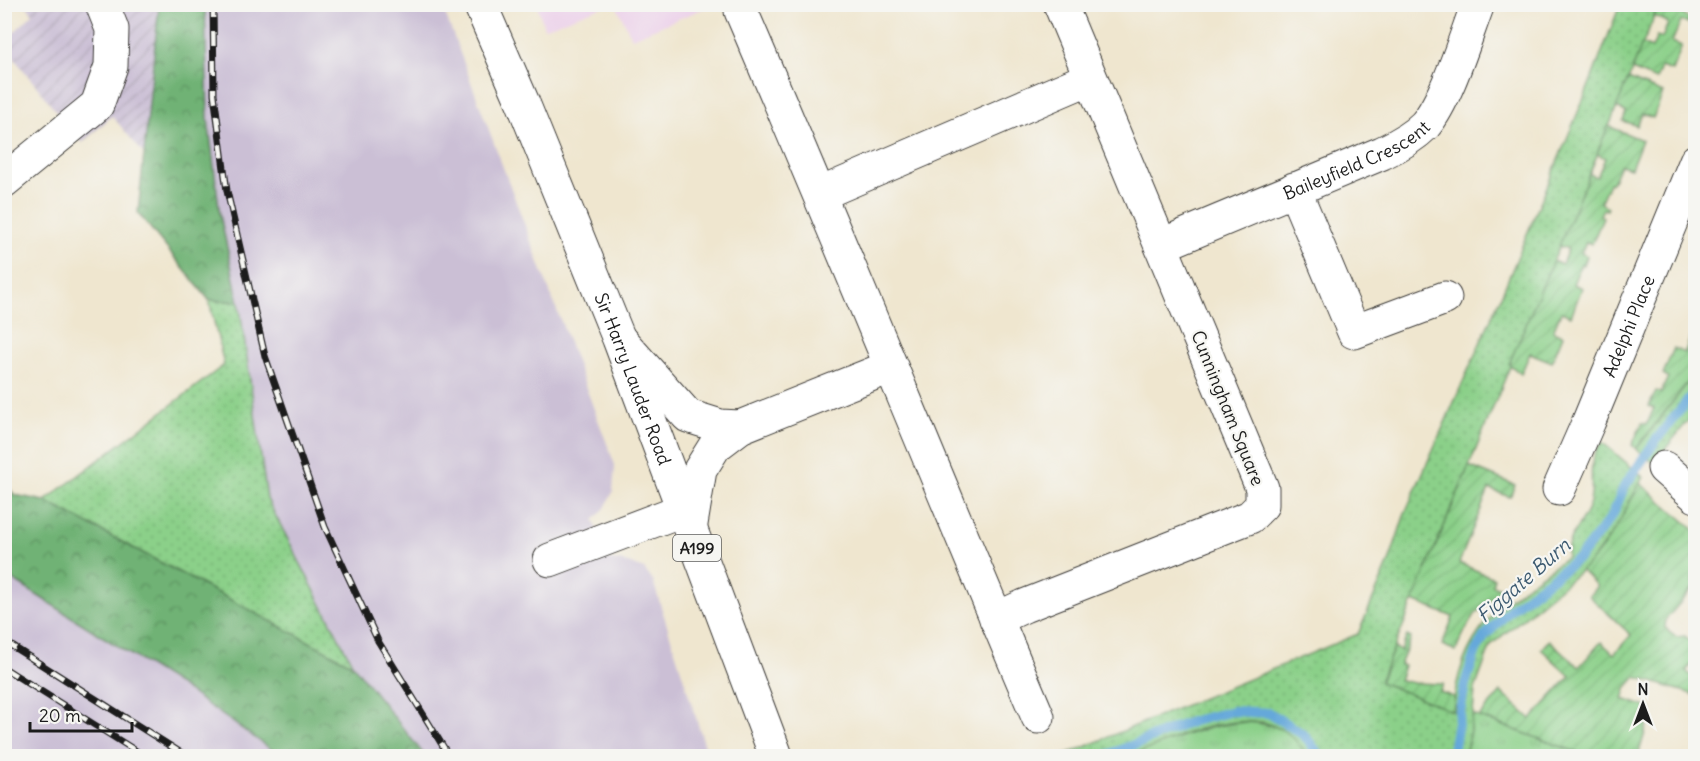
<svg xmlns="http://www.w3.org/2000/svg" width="1700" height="761" viewBox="0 0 1700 761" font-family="Delius,sans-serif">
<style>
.built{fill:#ecd1ea}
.industrial{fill:url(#industrial-furrows)}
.railway{fill:#cbbfd5}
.grass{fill:url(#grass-dots);stroke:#547652;stroke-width:1.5}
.forest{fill:url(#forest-crowns);stroke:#466748;stroke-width:1.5}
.park{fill:url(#park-tufts);stroke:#547652;stroke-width:1.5}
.garden{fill:url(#garden-furrows);stroke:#547652;stroke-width:1.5}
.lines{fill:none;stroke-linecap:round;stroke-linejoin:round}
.stream{stroke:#65a8da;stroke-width:10}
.minor-casing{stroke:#3c3a37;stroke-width:35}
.major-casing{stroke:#3c3a37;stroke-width:35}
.minor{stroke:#fff;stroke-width:33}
.major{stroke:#fff;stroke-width:33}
.rail-casing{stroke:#1c1c1c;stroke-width:7}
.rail{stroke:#f6f6f2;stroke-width:4.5;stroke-dasharray:14;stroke-linecap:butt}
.labels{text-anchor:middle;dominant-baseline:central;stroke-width:4.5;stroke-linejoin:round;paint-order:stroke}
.shield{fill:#f6f6f2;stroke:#5d5d5c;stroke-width:1.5}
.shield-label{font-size:16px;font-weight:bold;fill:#1c1c1c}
.street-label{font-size:18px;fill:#1c1c1c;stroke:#f6f6f2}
.water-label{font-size:20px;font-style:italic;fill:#3d5b71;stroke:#f6f6f2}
</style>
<defs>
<pattern id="industrial-furrows" width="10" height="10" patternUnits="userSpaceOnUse" patternTransform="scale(1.5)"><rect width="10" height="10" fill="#cbbfd5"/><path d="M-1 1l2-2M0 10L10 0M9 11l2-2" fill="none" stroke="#aea4b6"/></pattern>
<pattern id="grass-dots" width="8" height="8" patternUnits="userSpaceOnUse" patternTransform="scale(1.5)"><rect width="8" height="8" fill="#8bd089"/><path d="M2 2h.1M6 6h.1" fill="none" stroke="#77b276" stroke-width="1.8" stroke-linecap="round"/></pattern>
<pattern id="forest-crowns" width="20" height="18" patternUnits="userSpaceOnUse" patternTransform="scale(1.5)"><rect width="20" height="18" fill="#70b275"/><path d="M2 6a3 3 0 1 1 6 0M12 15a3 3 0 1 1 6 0" fill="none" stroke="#5b905f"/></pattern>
<pattern id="park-tufts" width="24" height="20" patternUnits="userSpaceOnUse" patternTransform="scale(1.5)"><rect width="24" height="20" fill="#8bd089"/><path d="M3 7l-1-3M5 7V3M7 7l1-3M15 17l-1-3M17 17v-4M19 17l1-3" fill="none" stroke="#77b276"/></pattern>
<pattern id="garden-furrows" width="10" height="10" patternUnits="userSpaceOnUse" patternTransform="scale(1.5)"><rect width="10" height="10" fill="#8bd089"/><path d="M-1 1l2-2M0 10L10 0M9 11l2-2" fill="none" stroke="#77b276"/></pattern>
</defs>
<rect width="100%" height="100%" fill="#f6f6f2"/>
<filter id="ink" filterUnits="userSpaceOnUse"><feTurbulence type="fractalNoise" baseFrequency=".0167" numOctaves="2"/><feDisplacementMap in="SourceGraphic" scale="12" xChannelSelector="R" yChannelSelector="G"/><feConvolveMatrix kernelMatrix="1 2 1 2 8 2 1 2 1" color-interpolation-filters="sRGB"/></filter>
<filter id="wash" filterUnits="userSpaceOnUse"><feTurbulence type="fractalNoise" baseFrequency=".008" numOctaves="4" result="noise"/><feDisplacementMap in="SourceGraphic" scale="24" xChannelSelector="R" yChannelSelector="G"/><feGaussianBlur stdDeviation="1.35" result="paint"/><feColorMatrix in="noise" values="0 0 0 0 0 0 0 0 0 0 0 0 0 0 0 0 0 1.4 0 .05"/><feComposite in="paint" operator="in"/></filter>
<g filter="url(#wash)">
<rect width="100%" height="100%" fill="#efe6cf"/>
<g class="built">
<path d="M537,4H606L607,5L544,28Z"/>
<path d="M616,5H712L632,38Z"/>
</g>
<path class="industrial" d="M26,5H159L144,154L112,116L82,143L5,47V41L33,14Z"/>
<g class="railway">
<path d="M159,5H442L615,465L613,492L605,508L594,520L607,559L628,563L644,569L653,581L708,756H425L353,665L267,499L224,365L209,300L138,213Z"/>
<path d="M5,536L298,756H5Z"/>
</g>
<g class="grass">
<path d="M1620,5H1659L1380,682L1453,711C1458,630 1506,599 1567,557C1566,536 1582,525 1589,506C1596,483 1584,464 1602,442L1643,477L1616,528L1589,564L1491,645L1475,689L1473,715L1465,756H1307C1299,743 1283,730 1269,724C1249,716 1202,727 1183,735C1166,741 1149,752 1131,756C1116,760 1080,756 1062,756L1358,634L1389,562L1405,513L1504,289L1586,93Z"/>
<path d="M209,300L239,302L267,499L353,665L45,501L224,365Z"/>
<path d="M1695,373V412L1662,453L1658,466L1636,449Z"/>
</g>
<g class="forest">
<path d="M159,5H205L208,119L220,215L239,302L209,300L138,213Z"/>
<path d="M5,484L15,495L45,501L353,665L425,756H281L179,685L5,575Z"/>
</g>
<g class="park">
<path d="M1473,715L1588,756H1465Z"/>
<path d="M1246,722C1276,724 1291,729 1307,756H1131C1169,741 1204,725 1246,722Z"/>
</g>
<g class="garden">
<path d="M1659,5H1687L1683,15L1693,20L1691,25L1681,21L1672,42L1682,46L1672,71L1661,67L1656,80L1632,70L1642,44L1652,48L1657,36L1662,38L1668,23L1654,16Z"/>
<path d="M1628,79L1663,93L1653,118L1642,114L1637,126L1623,121L1626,112L1616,108Z"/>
<path d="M1608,126L1642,140L1631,168L1620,165L1612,183H1609L1600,203L1608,207L1607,210L1603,209L1600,215L1603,217L1592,244L1586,242L1581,253L1587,256L1584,265L1581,264L1573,284L1582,288L1571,316L1561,312L1553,331L1563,335L1552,362L1530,353L1521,374L1509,364L1553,261L1562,264L1568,249L1559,246L1589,174L1597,177L1605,158L1597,154Z"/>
<path d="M1694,330H1696L1695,373L1636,449L1632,445L1642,423L1647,424L1654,408L1649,406L1656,391L1661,393L1668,377L1663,374L1674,348L1684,353Z"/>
<path d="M1469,466L1515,485L1510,497L1489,489L1459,563L1494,578L1492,585L1503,589C1475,612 1470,617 1456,651L1442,645L1453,617L1413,601Z"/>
<path d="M1640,483L1695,530V572L1692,580L1694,587L1666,619L1665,627L1670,633L1677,637L1685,636L1695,646V661L1686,671L1695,679V695L1636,677L1627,687L1623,699L1652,709L1638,756H1588L1479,717L1501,692L1531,719L1570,676L1541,649L1549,640L1579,667L1601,642L1614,654L1631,635L1589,596L1597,586L1581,570C1608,548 1624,513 1640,483Z"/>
<path d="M1407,636L1411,638L1400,665L1404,666L1399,680L1414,683L1443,684L1440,692L1454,697V712L1380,682L1394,648L1401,651Z"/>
</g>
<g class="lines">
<g class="stream">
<path d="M1106,756L1193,721L1233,711L1269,713L1304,735L1320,756"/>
<path d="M1452,756L1465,684L1475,653L1484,637L1512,608L1580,557L1612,516L1624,487L1656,440L1696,390"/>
</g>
</g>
</g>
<g filter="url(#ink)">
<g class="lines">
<g class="minor-casing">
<g id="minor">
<path d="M741,11C842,245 938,482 1038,717"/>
<path d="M4,181L97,105L111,66L112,29L102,4"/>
<path d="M1294,189L1354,332L1445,298"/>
<path d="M820,194L1090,78"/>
<path id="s1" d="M1162,245L1382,153C1397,146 1413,137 1425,125C1447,99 1465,38 1478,4"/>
<path d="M620,340L688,416L720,426L740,427"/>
<path d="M1664,468L1696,496"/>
<path id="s2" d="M1559,489L1589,421L1696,161"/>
<path d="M690,530L700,470L715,446L740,427L890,367"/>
<path d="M550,560L682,510"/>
<path d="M996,619L1024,606L1250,517L1262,505V488L1060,4"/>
</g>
</g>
<g class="major-casing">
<g id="major">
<path id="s3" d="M480,4L523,103L619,339L776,756"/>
</g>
</g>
<use href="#minor" class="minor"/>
<use href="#major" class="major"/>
<g class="rail-casing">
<g id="rail">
<path d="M213,4L214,94L227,191L265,356L325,527L378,641L449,756"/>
<path d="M4,641L186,756"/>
<path d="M4,668L144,756"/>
</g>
</g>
<use href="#rail" class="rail"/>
</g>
</g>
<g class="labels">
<rect class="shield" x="673" y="535" width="48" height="26" rx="4.5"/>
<g class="shield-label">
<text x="697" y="548">A199</text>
</g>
<g class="street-label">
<text stroke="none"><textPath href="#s1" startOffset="212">Baileyfield Crescent</textPath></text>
<text stroke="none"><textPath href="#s2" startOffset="177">Adelphi Place</textPath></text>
<text stroke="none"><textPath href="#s3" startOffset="405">Sir Harry Lauder Road</textPath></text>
<text transform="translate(1228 408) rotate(68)">Cunningham Square</text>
</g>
<g class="water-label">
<text transform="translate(1523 580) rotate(-41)">Figgate Burn</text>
</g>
</g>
<rect width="1700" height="761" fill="none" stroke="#f6f6f2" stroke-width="24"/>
<g transform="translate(1643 704)" stroke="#f6f6f2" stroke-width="4.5" paint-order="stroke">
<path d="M0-4.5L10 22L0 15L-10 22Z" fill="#1c1c1c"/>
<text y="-9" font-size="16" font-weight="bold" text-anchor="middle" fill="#1c1c1c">N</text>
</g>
<path d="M30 722v9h102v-9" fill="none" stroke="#1c1c1c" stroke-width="3"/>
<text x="39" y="722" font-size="18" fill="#1c1c1c" stroke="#f6f6f2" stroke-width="4.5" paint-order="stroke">20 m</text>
</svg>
